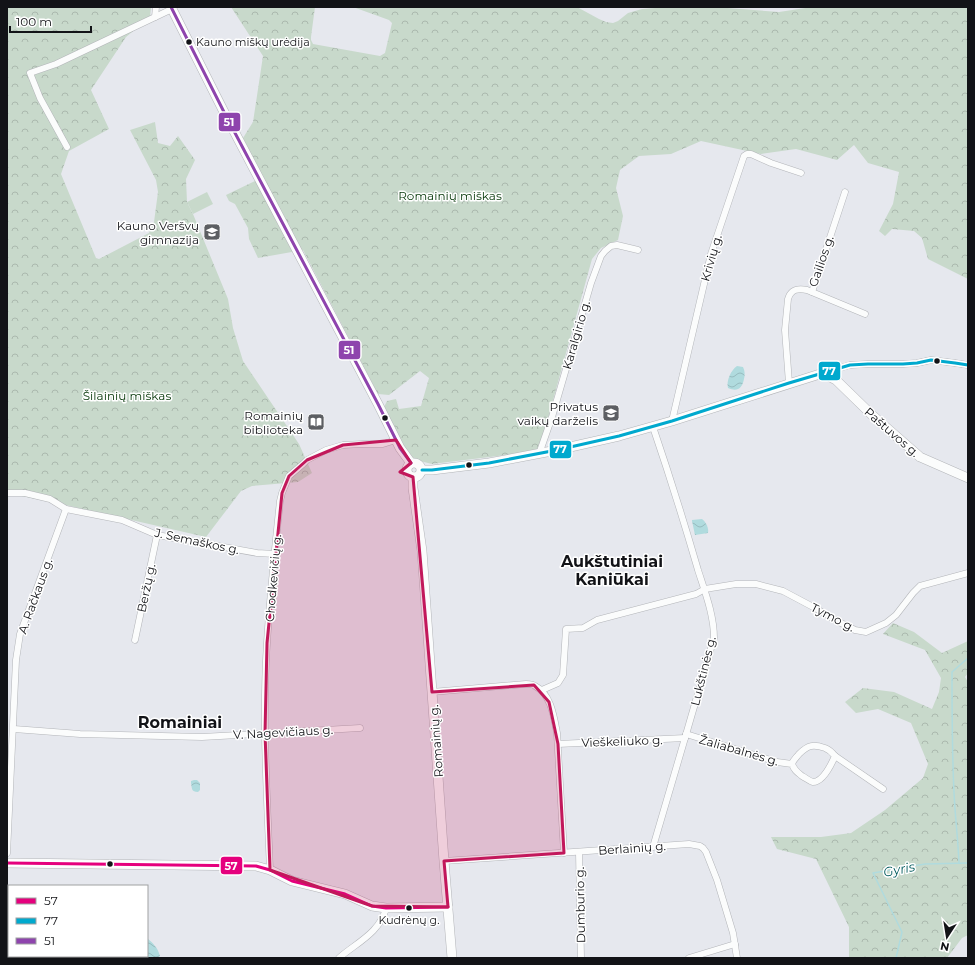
<svg xmlns="http://www.w3.org/2000/svg" width="975" height="965" viewBox="0 0 975 965" font-family="Montserrat,sans-serif">
<style>
.forest{fill:url(#forest-crowns)}
.park{fill:#c8d9cb}
.water{fill:url(#water-waves)}
.lines{fill:none;stroke-linecap:round;stroke-linejoin:round}
.stream{stroke:#b0dbde;stroke-width:1.5}
.street-casing{stroke:#b3b5b9;stroke-width:7}
.secondary-casing{stroke:#b3b5b9;stroke-width:10}
.street{stroke:#fbfcfc;stroke-width:6}
.secondary{stroke:#fbfcfc;stroke-width:9}
.bus-1-casing{stroke:#fff;stroke-width:6}
.bus-2-casing{stroke:#fff;stroke-width:6}
.bus-3-casing{stroke:#fff;stroke-width:6}
.bus-1{stroke:#e5007d;stroke-width:3}
.bus-2{stroke:#00a9ce;stroke-width:3}
.bus-3{stroke:#8e44ad;stroke-width:3}
.marked{fill:#c2185b;fill-opacity:0.2;stroke:#c2185b;stroke-width:3;stroke-linejoin:round}
.bus-dot{fill:#121317;stroke:#fff;stroke-width:1.5}
.labels{text-anchor:middle;dominant-baseline:central;stroke-width:3;stroke-linejoin:round;paint-order:stroke}
.bus-label{font-size:11px;fill:#121317;stroke:#fff;text-anchor:start}
.park-label{font-size:12px;fill:#023405;stroke:#fff}
.poi-label{font-size:12px;fill:#121317;stroke:#fff;text-anchor:end}
.street-label{font-size:12px;fill:#121317;stroke:#fff}
.water-label{font-size:13px;font-style:italic;fill:#005a5d;stroke:#fff}
.district-label{font-size:16px;font-weight:bold;fill:#121317;stroke:#fff}
.line-badge{stroke:#fff;stroke-width:1.5}
.badge-label{font-size:11px;text-anchor:middle;font-weight:bold;fill:#fff}
</style>
<defs>
<pattern id="forest-crowns" width="20" height="18" patternUnits="userSpaceOnUse"><rect width="20" height="18" fill="#c8d9cb"/><path d="M2 6a3 3 0 1 1 6 0M12 15a3 3 0 1 1 6 0" fill="none" stroke="#abb9ae"/></pattern>
<pattern id="water-waves" width="16" height="10" patternUnits="userSpaceOnUse"><rect width="16" height="10" fill="#b0dbde"/><path d="M0 5q4-4 8 0t8 0" fill="none" stroke="#96bbbe"/></pattern>
</defs>
<rect width="100%" height="100%" fill="#e6e8ee"/>
<g class="forest">
<path d="M7,7H151L150,17L126,37L91,90L109,129L69,151L61,174L96,258L99,259L149,233L154,222L158,192L156,180L130,130L155,122L158,143L170,146L178,136L195,160L186,179L187,202L193,214L228,299L233,328L243,361L299,444L312,473L298,482L252,486L241,491L206,537L70,506L7,493Z"/>
<path d="M231,7H315L311,37V40L313,44L380,56L385,53L392,23L389,20L353,7H577L599,19L606,22L613,23L618,21L628,13L642,9L668,7H714L779,12L812,7H968V279L928,259L922,238L914,231L892,229L885,236L879,231L893,204L899,172L868,163L854,145L837,160L796,149L761,154L701,141L671,154L639,156L620,170L616,188L623,216L618,240L601,248L592,259L539,451L432,464L416,460L403,450L384,407L387,401L396,399L399,409L421,406L429,378L420,371L389,395L378,394L303,250L258,258L249,239L248,228L235,204L229,201L226,195L263,177L243,138L253,122L263,56Z"/>
<path d="M893,623L914,632L942,653L968,641V673L965,677L968,682V935L962,938L947,958H849V927L816,859L777,849L771,837H821L851,833L885,810L923,778L928,764L911,723L878,709L856,713L845,702L863,688L894,692L932,709L939,692L941,678L925,650L883,634Z"/>
</g>
<path class="park" d="M207,192L213,204L193,214L187,202Z"/>
<g class="water">
<path d="M737,366L743,367C745,371 745,375 744,379C742,389 737,392 728,388C726,381 731,370 737,366Z"/>
<path d="M702,519C706,522 709,528 708,533L695,535L692,521V520Z"/>
<path d="M194,780H197L200,783V790L198,792C191,792 192,788 191,783V781Z"/>
<path d="M147,938C153,943 158,948 160,956L158,958H138L137,956H147Z"/>
</g>
<g class="lines">
<g class="stream">
<path d="M959,863C958,839 955,816 954,792C952,752 952,712 952,672L968,658"/>
<path d="M896,958L902,932L873,873L925,864L968,863"/>
</g>
<g class="street-casing">
<g id="street">
<path d="M155,17L156,7"/>
<path d="M67,147L40,98L30,73L56,64L172,9"/>
<path d="M812,292L845,192"/>
<path d="M823,373L850,365L868,364H903L917,363L931,360L955,363L968,365"/>
<path d="M789,383L785,330L788,299C791,289 798,288 807,290L865,314"/>
<path d="M672,421L711,254L744,156L747,154H751L771,163L801,173"/>
<path d="M653,427C669,474 684,522 698,570C705,592 714,615 714,638L685,738L653,847"/>
<path d="M539,454L552,417L591,283L601,256L605,251L611,246L617,245L638,250"/>
<path d="M7,493H25L50,499L66,509L122,520L157,535L257,553L275,554"/>
<path d="M135,640L157,535"/>
<path d="M542,690L558,683L563,675L566,629L583,628L597,620L696,594L705,589L736,584H756L783,591L815,608L839,622L855,630L866,632L886,623L896,615L913,593L920,586L968,573"/>
<path d="M432,692L526,684C529,684 533,684 535,686C551,694 554,717 557,733L564,853"/>
<path d="M14,729L80,734L202,737L360,728"/>
<path d="M686,734L777,762L792,764C794,770 797,772 802,776C806,778 809,781 813,782C823,782 832,763 835,756C832,752 830,750 825,748C813,744 808,745 799,754C796,758 793,760 792,764"/>
<path d="M558,744L685,738"/>
<path d="M835,756L883,789"/>
<path d="M579,852L581,958"/>
<path d="M7,853L16,660L20,634L66,509"/>
<path d="M444,861L689,844L700,846L703,848L706,852L717,880L733,933L737,958"/>
<path d="M270,870C267,795 262,719 267,643C270,595 275,548 280,501L282,493L289,476L303,464L307,460L326,450L343,445L363,444H383L396,440"/>
<path d="M51,958L57,956"/>
<path d="M339,958C356,943 380,933 386,908"/>
<path d="M689,958L735,944"/>
</g>
</g>
<g class="secondary-casing">
<g id="secondary">
<path d="M171,7L225,114L378,404L400,448L411,463"/>
<circle cx="414" cy="470" r="7"/>
<path d="M422,470H432L489,463L557,450L619,436L672,421L823,373L836,380L872,415L920,457L968,478"/>
<path d="M413,477V488L422,551L444,861L452,958"/>
<path d="M7,863L256,866L270,870L292,881L345,894L372,906L386,908L448,907"/>
</g>
</g>
<use href="#street" class="street"/>
<use href="#secondary" class="secondary"/>
<g class="bus-1-casing">
<path id="bus-1" d="M7,863L256,866L270,870L292,881L345,894L372,906L386,908L448,907"/>
</g>
<g class="bus-2-casing">
<path id="bus-2" d="M422,470H432L489,463L557,450L619,436L672,421L789,383L850,365L868,364H903L917,363L931,360L955,363L968,365"/>
</g>
<g class="bus-3-casing">
<path id="bus-3" d="M171,7L225,114L378,404L400,448L411,463"/>
</g>
<use href="#bus-1" class="bus-1"/>
<use href="#bus-2" class="bus-2"/>
<use href="#bus-3" class="bus-3"/>
</g>
<path class="marked" d="M396,440L411,463L400,472L413,477L432,692L534,685L549,702L558,744L564,853L444,861L448,907L372,906L270,870L265,733L267,643L282,493L289,476L307,460L343,445Z"/>
<defs>
<g id="school-square" transform="scale(0.9)"><rect x="-9" y="-9" width="18" height="18" rx="4" fill="#5c5e62" stroke="#fff"/><path d="M0-5L7-2L0 1L-7-2ZM-4 1L0 2.5L4 1V4Q0 6-4 4Z" fill="#fff"/></g>
<g id="library-square" transform="scale(0.9)"><rect x="-9" y="-9" width="18" height="18" rx="4" fill="#5c5e62" stroke="#fff"/><path d="M-6-4Q-3-5.5-.7-3.5V5Q-3 3-6 4ZM6-4Q3-5.5 .7-3.5V5Q3 3 6 4Z" fill="#fff"/></g>
</defs>
<g fill-rule="evenodd">
<use href="#school-square" x="212" y="232"/>
<use href="#school-square" x="611" y="413"/>
<use href="#library-square" x="316" y="422"/>
</g>
<g class="bus-dot">
<circle cx="189" cy="42" r="3.5"/>
<circle cx="937" cy="361" r="3.5"/>
<circle cx="385" cy="418" r="3.5"/>
<circle cx="469" cy="465" r="3.5"/>
<circle cx="110" cy="864" r="3.5"/>
<circle cx="409" cy="908" r="3.5"/>
</g>
<g class="labels">
<g class="bus-label">
<text x="196" y="42">Kauno miškų urėdija</text>
<text x="409" y="920" text-anchor="middle">Kudrėnų g.</text>
</g>
<g class="park-label">
<text x="450" y="195">Romainių miškas</text>
<text x="127" y="395">Šilainių miškas</text>
</g>
<g class="poi-label">
<text x="199" y="225">Kauno Veršvų<tspan x="199" dy="14">gimnazija</tspan></text>
<text x="598" y="406">Privatus<tspan x="598" dy="14">vaikų darželis</tspan></text>
<text x="303" y="415">Romainių<tspan x="303" dy="14">biblioteka</tspan></text>
</g>
<g class="street-label">
<text transform="translate(711 258) rotate(-74)">Krivių g.</text>
<text transform="translate(821 261) rotate(-71)">Gailios g.</text>
<text transform="translate(576 335) rotate(-74)">Karalgirio g.</text>
<text transform="translate(892 432) rotate(41)">Paštuvos g.</text>
<text transform="translate(197 541) rotate(12)">J. Semaškos g.</text>
<text transform="translate(273 578) rotate(-85)">Chodkevičių g.</text>
<text transform="translate(146 588) rotate(-78)">Beržų g.</text>
<text transform="translate(35 596) rotate(-70)">A. Račkaus g.</text>
<text transform="translate(833 617) rotate(27)">Tymo g.</text>
<text transform="translate(703 671) rotate(-76)">Lukštinės g.</text>
<text transform="translate(283 732) rotate(-3)">V. Nagevičiaus g.</text>
<text transform="translate(436 741) rotate(-94)">Romainių g.</text>
<text transform="translate(622 741) rotate(-2)">Vieškeliuko g.</text>
<text transform="translate(739 750) rotate(16)">Žaliabalnės g.</text>
<text transform="translate(632 848) rotate(-4)">Berlainių g.</text>
<text transform="translate(580 905) rotate(-91)">Dumburio g.</text>
</g>
<g class="water-label">
<text transform="translate(899 869) rotate(-11)">Gyris</text>
</g>
<g class="district-label">
<text x="612" y="561">Aukštutiniai<tspan x="612" dy="18">Kaniūkai</tspan></text>
<text x="180" y="722">Romainiai</text>
</g>
</g>
<g class="line-badge">
<rect x="218" y="112" width="23" height="20" rx="4" fill="#8e44ad"/>
<rect x="338" y="340" width="23" height="20" rx="4" fill="#8e44ad"/>
<rect x="818" y="361" width="23" height="20" rx="4" fill="#00a9ce"/>
<rect x="549" y="440" width="23" height="19" rx="4" fill="#00a9ce"/>
<rect x="220" y="856" width="23" height="19" rx="4" fill="#e5007d"/>
</g>
<g class="badge-label">
<text x="229" y="126">51</text>
<text x="349" y="354">51</text>
<text x="829" y="375">77</text>
<text x="560" y="453">77</text>
<text x="231" y="870">57</text>
</g>
<rect width="975" height="965" fill="none" stroke="#121317" stroke-width="16"/>
<rect x="8" y="885" width="140" height="72" fill="#ffffff" stroke="#a0a1a2"/>
<rect x="16" y="898" width="20" height="6" fill="#e5007d" stroke="#a0a1a2"/>
<text x="44" y="905" font-size="12" fill="#121317">57</text>
<rect x="16" y="918" width="20" height="6" fill="#00a9ce" stroke="#a0a1a2"/>
<text x="44" y="925" font-size="12" fill="#121317">77</text>
<rect x="16" y="938" width="20" height="6" fill="#8e44ad" stroke="#a0a1a2"/>
<text x="44" y="945" font-size="12" fill="#121317">51</text>
<g transform="translate(947 937) rotate(192)" stroke="#ffffff" stroke-width="3" paint-order="stroke">
<path d="M0-3L7 15L0 10L-7 15Z" fill="#121317"/>
<text y="-6" font-size="11" font-weight="bold" text-anchor="middle" fill="#121317">N</text>
</g>
<path d="M10 26v6h81v-6" fill="none" stroke="#121317" stroke-width="2"/>
<text x="16" y="26" font-size="12" fill="#121317" stroke="#ffffff" stroke-width="3" paint-order="stroke">100 m</text>
</svg>
